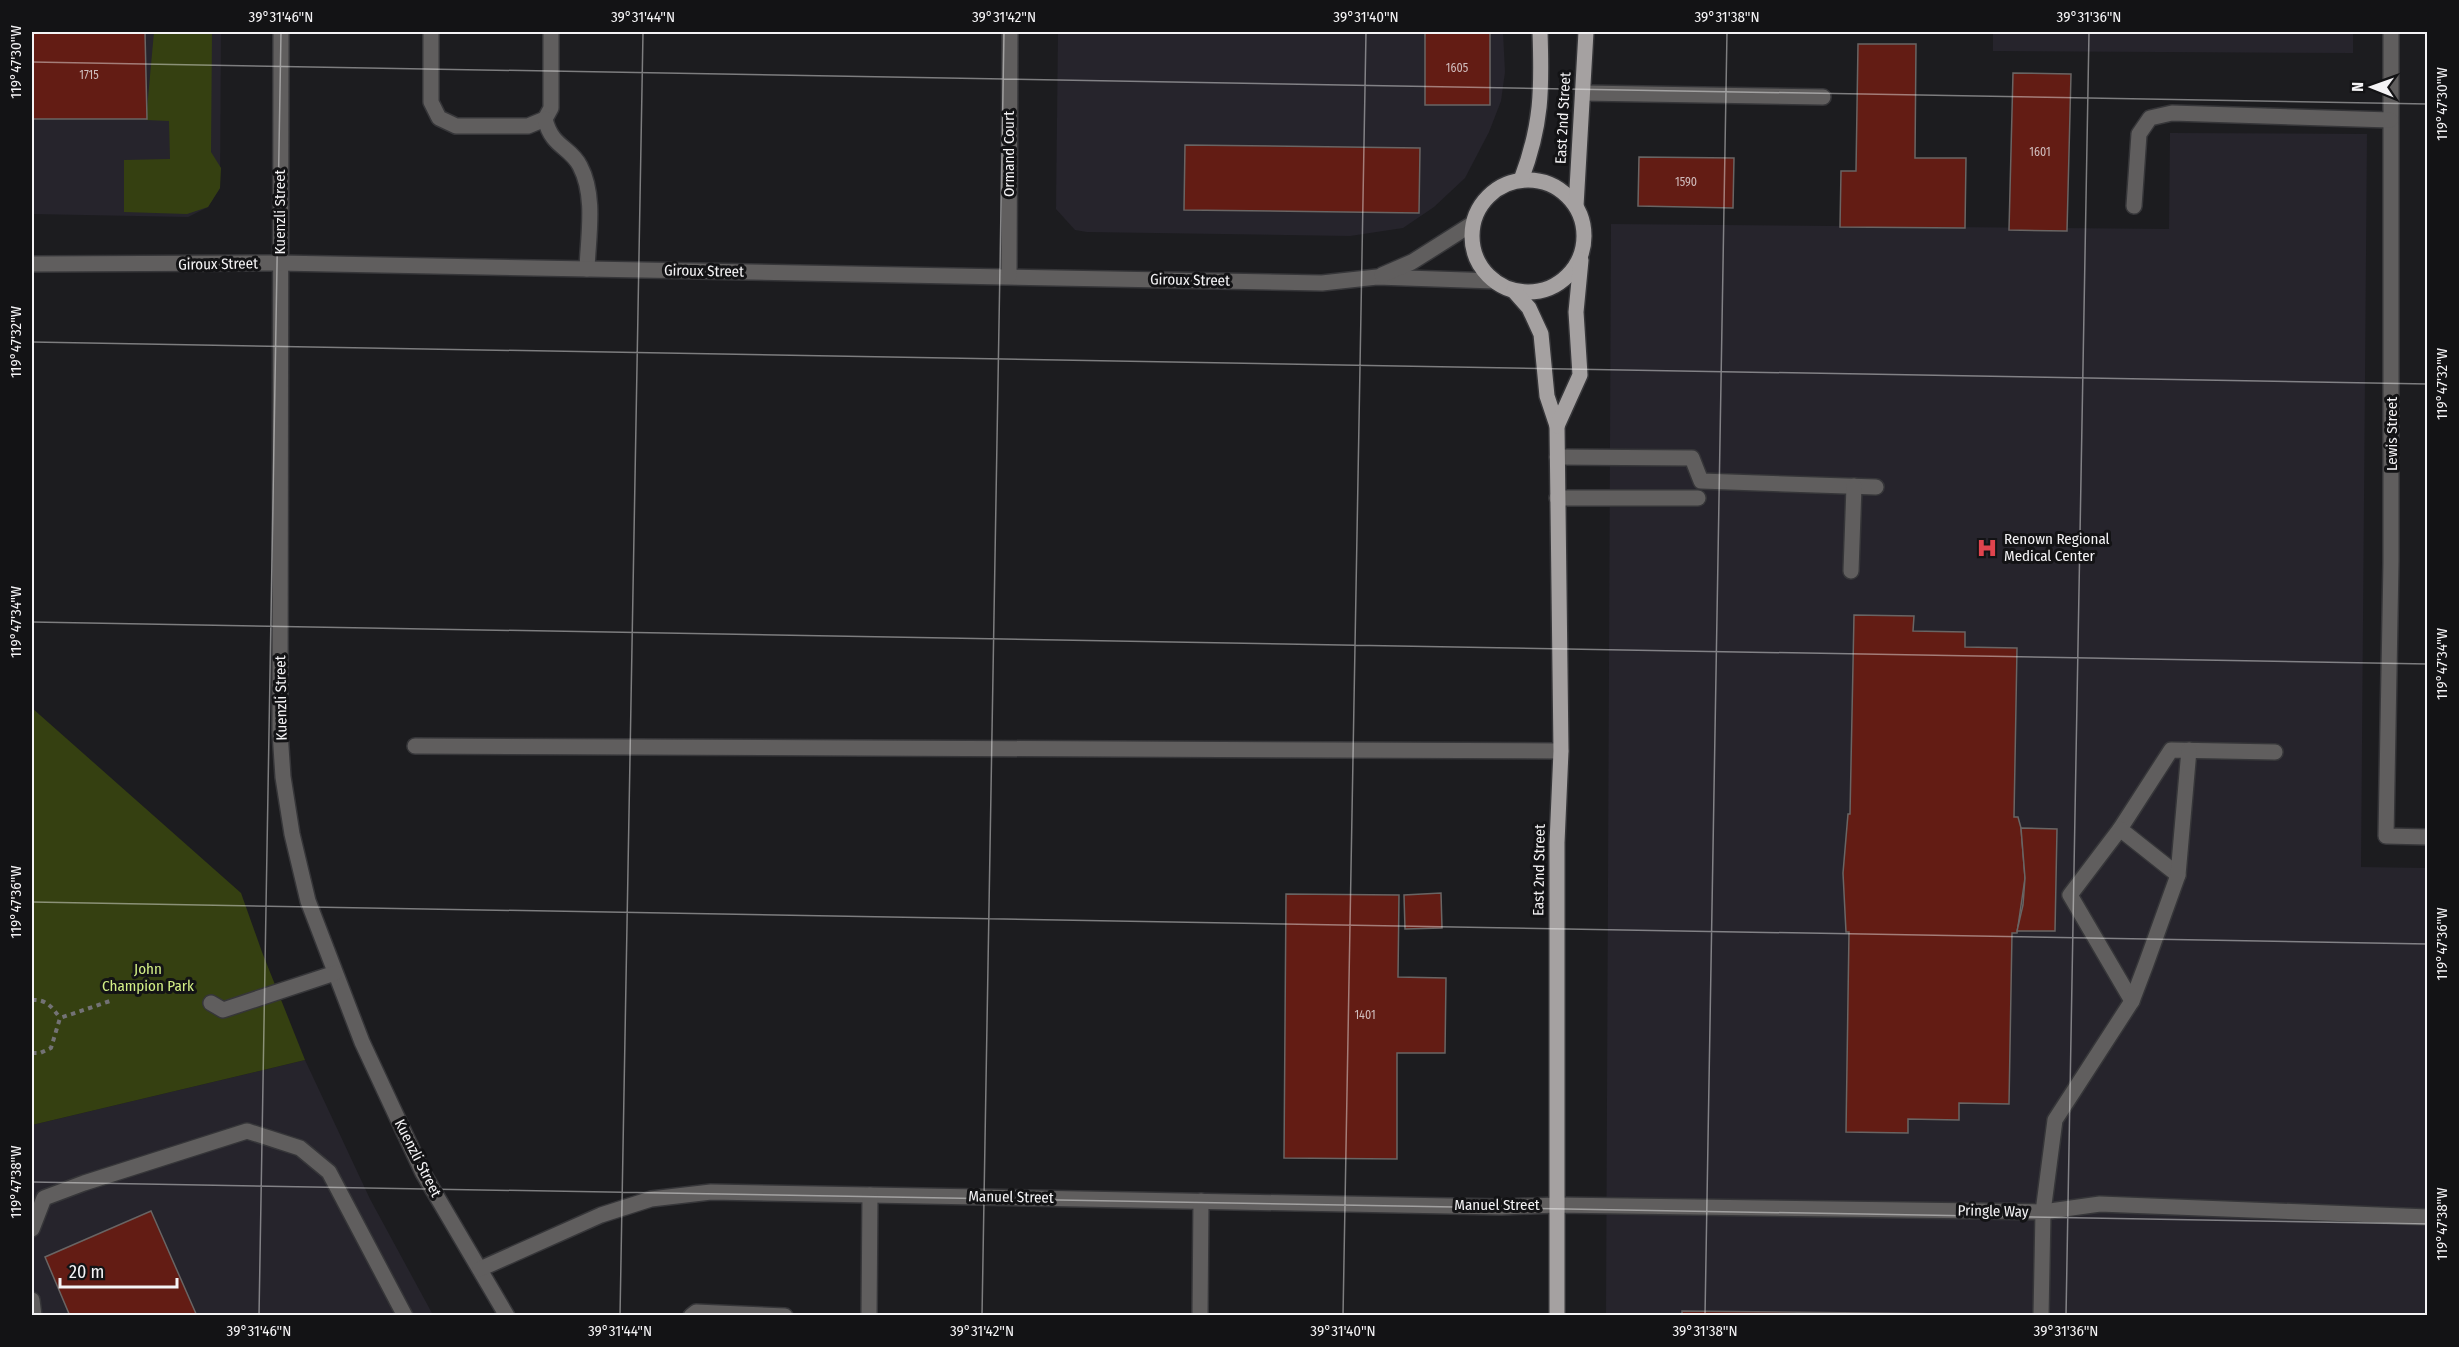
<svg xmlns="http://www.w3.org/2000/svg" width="2459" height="1347" viewBox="0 0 2459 1347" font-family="'Fira Sans Condensed',sans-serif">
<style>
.built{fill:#26242c}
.green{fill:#354011}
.building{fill:#631c14;stroke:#696564;stroke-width:1.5}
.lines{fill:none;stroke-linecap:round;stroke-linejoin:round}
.minor-casing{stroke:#363639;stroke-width:18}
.major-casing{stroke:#363639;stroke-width:18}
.path{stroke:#737275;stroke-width:4;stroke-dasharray:4.5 4.5;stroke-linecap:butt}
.minor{stroke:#605e5e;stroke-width:15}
.major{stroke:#a5a1a1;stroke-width:15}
.ticks{fill:none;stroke:#f4f3f5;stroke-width:1.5;stroke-opacity:0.45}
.labels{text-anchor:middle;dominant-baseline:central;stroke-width:6;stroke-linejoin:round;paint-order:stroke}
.number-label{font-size:12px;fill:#d0bdbd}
.street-label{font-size:15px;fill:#f4f3f5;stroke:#131315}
.poi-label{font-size:15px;fill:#f4f3f5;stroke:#131315;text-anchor:start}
.park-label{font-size:15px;fill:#d3ef86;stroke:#131315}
.neatline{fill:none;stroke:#f4f3f5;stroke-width:2}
.ticks-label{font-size:15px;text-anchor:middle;fill:#f4f3f5}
</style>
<rect width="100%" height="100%" fill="#1c1c1f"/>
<g class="built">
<path d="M32,32H221L220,188L208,207L188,217L32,214Z"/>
<path d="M1058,32H1503L1505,72L1501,101L1489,132L1465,178L1434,207L1403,228L1350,236L1087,232L1075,230L1056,209Z"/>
<path d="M1993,32H2353V53L1993,51Z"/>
<path d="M2170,133L2367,134L2361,867L2427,868V1315L1606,1316L1611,224L2169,229Z"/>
<path d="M305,1060L370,1199L433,1315H32V1125Z"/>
</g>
<g class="green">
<path d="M154,32H212L211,152L221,168L220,188L208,207L187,214L124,212V160L170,159L169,121L146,120Z"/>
<path d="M32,708L241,893L262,952L305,1060L32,1125Z"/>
</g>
<g class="building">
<path d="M32,32H145L147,119H32Z"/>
<rect x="1425" y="32" width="65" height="73"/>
<path d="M1858,44H1916L1915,158H1966L1965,228L1840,227L1841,171H1856Z"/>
<path d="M2013,73L2071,74L2067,231L2009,230Z"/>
<path d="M1185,145L1420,148L1419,213L1184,210Z"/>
<path d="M1639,157L1734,158L1733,208L1638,206Z"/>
<path d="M1854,615L1914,616L1913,631L1965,632V647L2017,648L2014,817H2018L2021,828L2025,878L2017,933H2012L2009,1104L1959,1103V1120L1908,1119V1133L1846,1132L1849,932H1846L1843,873L1848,814H1850Z"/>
<path d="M2021,828L2057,829L2055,931H2017L2023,905L2025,878Z"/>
<path d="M1441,893L1442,928L1405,929L1404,895Z"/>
<path d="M1286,894L1399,895L1398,977L1446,978L1445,1053H1397V1159L1284,1158Z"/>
<path d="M151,1211L197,1316H70L45,1257Z"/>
<path d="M1682,1311L1950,1314V1316H1682Z"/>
</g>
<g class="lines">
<g class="minor-casing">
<g id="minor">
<path d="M281,32L280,732L283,777L292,834L308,901L362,1042L423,1173L507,1316"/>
<path d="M431,32V102L439,118L456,126H528L545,119L551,108V32"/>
<path d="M2391,32V562L2386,836L2428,837"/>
<path d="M1583,93L1823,97"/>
<path d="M545,119C552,148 570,146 580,166C596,196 588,237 587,269"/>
<path d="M2134,206L2139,134L2150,118L2172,113L2390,120"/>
<path d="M32,264L279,263L1322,283L1377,277L1495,281"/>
<path d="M1382,275L1412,262L1472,224"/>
<path d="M1009,276L1010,32"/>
<path d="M1557,457L1692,458L1701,481L1876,487"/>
<path d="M1557,498H1698"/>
<path d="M1851,571L1854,486"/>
<path d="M415,746L1561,751"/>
<path d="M2120,829L2171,750L2275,752"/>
<path d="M2132,1001L2070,895L2120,829L2178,875"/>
<path d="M211,1003L223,1010L335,973"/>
<path d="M32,1229L44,1198L84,1183L247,1131L300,1148L329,1172L405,1316"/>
<path d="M480,1269L601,1215L651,1199L711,1192L1501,1207L1557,1205L2043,1212L2100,1204L2428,1217"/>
<path d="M32,1300L34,1316"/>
<path d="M691,1316L696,1312L785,1316"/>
<path d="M869,1316L870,1195"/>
<path d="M1200,1316L1201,1201"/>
<path d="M2041,1316L2043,1212L2055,1120L2132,1001L2146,964L2178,875L2189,750"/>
</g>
</g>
<g class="major-casing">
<g id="major">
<circle cx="1528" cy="236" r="56"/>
<path d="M1521,180C1542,125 1542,89 1540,32"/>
<path d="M1576,206L1586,32"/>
<path d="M1514,291L1529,308L1541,334L1547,396L1557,426L1561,751L1557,843V1316"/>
<path d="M1557,426L1580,375L1576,312L1581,260"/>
</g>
</g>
<g class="path">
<path d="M32,1000C46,999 52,1007 60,1018"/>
<path d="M32,1053H40L51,1048L60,1018L113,1000"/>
</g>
<use href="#minor" class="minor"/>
<use href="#major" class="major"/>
</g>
<path class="ticks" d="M32,62L2428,104M32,342L2428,384M32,622L2428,664M32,902L2428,944M32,1182L2428,1224M259,1316L281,32M620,1316L643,32M982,1316L1004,32M1343,1316L1366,32M1705,1316L1727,32M2066,1316L2089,32"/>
<defs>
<g id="hospital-bare" transform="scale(1.62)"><path d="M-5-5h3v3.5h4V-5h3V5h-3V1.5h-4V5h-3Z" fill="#e0444e" stroke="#131315" stroke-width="2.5" paint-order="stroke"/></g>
</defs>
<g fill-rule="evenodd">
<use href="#hospital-bare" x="1987" y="548"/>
</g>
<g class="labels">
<g class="number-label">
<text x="1457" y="68">1605</text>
<text x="89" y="75">1715</text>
<text x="2040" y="152">1601</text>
<text x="1686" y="182">1590</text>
<text x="1365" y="1015">1401</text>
</g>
<g class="street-label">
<text transform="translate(1563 118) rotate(-87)">East 2nd Street</text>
<text transform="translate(1009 154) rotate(-90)">Ormand Court</text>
<text transform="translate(280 212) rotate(-90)">Kuenzli Street</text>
<text transform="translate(218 264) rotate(-1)">Giroux Street</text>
<text transform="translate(704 271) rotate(1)">Giroux Street</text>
<text transform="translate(1190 280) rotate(1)">Giroux Street</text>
<text transform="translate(2392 434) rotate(-90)">Lewis Street</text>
<text transform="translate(281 698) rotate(-91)">Kuenzli Street</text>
<text transform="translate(1539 870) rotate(-89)">East 2nd Street</text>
<text transform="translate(418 1158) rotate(63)">Kuenzli Street</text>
<text transform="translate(1011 1197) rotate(1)">Manuel Street</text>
<text x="1497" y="1205">Manuel Street</text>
<text transform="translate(1993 1211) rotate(1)">Pringle Way</text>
</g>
<g class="poi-label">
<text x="2004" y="539">Renown Regional<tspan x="2004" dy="17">Medical Center</tspan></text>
</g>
<g class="park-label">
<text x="148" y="969">John<tspan x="148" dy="17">Champion Park</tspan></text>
</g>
</g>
<rect width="2459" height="1347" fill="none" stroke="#131315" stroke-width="66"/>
<g transform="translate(2372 87) rotate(271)" stroke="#131315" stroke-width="4.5" paint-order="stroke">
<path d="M0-4.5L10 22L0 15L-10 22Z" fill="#f4f3f5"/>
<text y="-9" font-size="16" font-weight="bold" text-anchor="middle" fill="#f4f3f5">N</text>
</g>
<path d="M60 1278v9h117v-9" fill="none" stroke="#f4f3f5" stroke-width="3"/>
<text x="69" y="1278" font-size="18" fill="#f4f3f5" stroke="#131315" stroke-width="4.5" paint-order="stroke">20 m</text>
<rect x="33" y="33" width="2393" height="1281" class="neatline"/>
<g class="ticks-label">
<text x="281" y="22">39°31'46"N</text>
<text x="643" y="22">39°31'44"N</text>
<text x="1004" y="22">39°31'42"N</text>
<text x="1366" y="22">39°31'40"N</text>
<text x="1727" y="22">39°31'38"N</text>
<text x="2089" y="22">39°31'36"N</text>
<text transform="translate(16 62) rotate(-90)" y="5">119°47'30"W</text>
<text transform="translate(2442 104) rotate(-90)" y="5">119°47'30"W</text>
<text transform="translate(16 342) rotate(-90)" y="5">119°47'32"W</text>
<text transform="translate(2442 384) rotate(-90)" y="5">119°47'32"W</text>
<text transform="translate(16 622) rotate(-90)" y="5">119°47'34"W</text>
<text transform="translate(2442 664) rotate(-90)" y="5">119°47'34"W</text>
<text transform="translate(16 902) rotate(-90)" y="5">119°47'36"W</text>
<text transform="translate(2442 944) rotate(-90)" y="5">119°47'36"W</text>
<text transform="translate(16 1182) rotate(-90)" y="5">119°47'38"W</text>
<text transform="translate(2442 1224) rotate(-90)" y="5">119°47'38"W</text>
<text x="259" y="1336">39°31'46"N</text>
<text x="620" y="1336">39°31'44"N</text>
<text x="982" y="1336">39°31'42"N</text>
<text x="1343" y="1336">39°31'40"N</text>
<text x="1705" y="1336">39°31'38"N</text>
<text x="2066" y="1336">39°31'36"N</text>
</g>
</svg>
